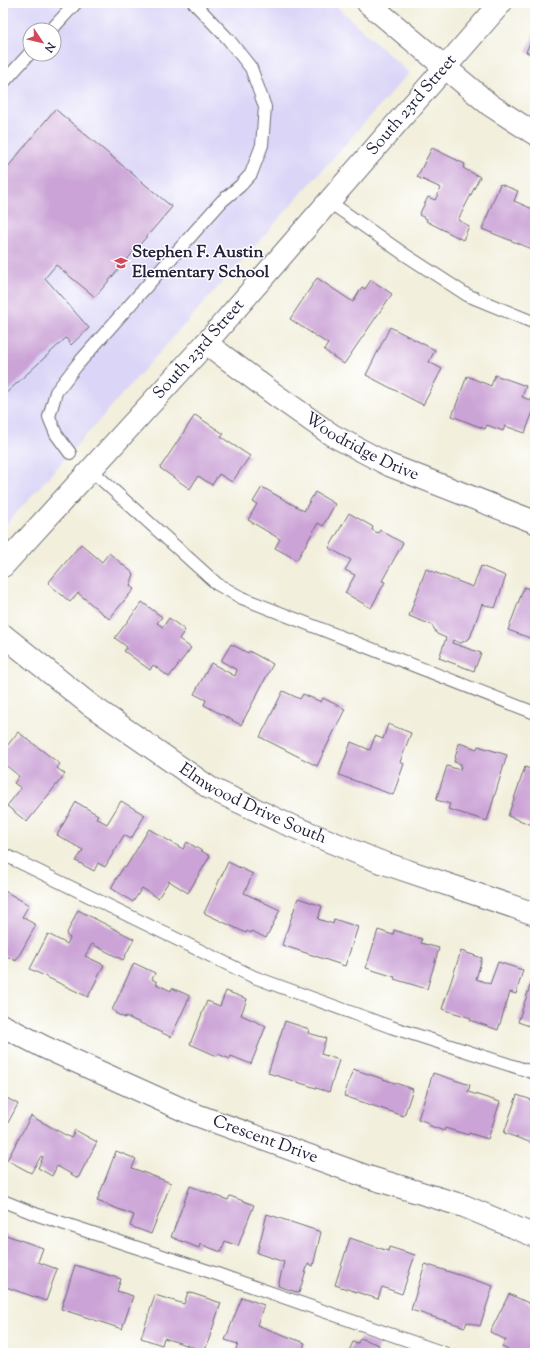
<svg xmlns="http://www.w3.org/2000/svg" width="538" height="1356" viewBox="0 0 538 1356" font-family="'Sorts Mill Goudy',serif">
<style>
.built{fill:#dbd6f7;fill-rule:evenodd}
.building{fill:#cba3d6}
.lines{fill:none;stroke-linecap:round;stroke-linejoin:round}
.service-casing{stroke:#6b6a73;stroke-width:14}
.minor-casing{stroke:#6b6a73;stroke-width:24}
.tertiary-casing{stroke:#6b6a73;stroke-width:24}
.service{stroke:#fff;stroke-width:12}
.minor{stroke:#fff;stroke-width:22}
.tertiary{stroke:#fff;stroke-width:22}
.labels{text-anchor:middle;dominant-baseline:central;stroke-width:3;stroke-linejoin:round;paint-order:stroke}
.street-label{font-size:17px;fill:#22223b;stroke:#fff}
.poi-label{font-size:17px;font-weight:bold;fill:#22223b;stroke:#fff;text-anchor:start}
</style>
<rect width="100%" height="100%" fill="#fff"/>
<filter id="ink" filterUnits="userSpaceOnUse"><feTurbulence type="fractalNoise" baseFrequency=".025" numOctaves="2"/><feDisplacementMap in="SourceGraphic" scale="8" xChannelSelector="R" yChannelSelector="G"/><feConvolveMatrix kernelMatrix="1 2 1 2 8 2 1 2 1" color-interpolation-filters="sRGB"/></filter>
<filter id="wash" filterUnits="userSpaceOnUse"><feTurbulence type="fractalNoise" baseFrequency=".012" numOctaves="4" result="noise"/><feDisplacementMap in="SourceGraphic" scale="16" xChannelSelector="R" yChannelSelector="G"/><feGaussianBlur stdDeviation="0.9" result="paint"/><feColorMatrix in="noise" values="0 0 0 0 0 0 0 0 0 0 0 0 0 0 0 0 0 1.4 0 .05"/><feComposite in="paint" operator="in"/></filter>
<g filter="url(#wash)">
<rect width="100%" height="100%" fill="#f2efdc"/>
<path class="built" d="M3,3H333L409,73L3,528ZM30,30H54V54H30Z"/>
<g id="blocks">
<g class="building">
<path d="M535,31V56L526,52Z"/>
<path d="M55,109L172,207L95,297L56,265L45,278L89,328L71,345L66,338L4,395L3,173Z"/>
<path d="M432,148L465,164L463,168L480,177L458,220L469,226L463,240L426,221L427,219L419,215L428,197L435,200L441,188L417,177Z"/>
<path d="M500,184L518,191L514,201L535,210V246L534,245L532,249L482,229Z"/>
<path d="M317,278L353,302L362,287L365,289L371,280L392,294L344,364L324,350L328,344L290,319Z"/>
<path d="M390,327L435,350L429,362L442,369L423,405L366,375Z"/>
<path d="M495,375L526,386L522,397L535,402V406L525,433L505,426L503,431L487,425L485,429L452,416L467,376L491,386Z"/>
<path d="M195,415L224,434L221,437L250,456L232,482L219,474L212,485L198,476L190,489L160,468Z"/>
<path d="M262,487L304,511L315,492L335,504L323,526L318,523L297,560L275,548L280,539L248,520L257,504L253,502Z"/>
<path d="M349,513L373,527L372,530L378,533L380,530L403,543L382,581L385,582L371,608L345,593L355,575L345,570L351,560L329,548Z"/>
<path d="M81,544L102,562L109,553L134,574L130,586L134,589L109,619L78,593L70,602L48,583Z"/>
<path d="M481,566L506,576L495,608L482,604L470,638L461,643L453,640L452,643L481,653L474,671L439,658L446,638L437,634L432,625L409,616L426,569L473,587Z"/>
<path d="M524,587L535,591V640L508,630Z"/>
<path d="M142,602L162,617L157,623L163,627L169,618L185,630L179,639L191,648L169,677L153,665L150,670L124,651L127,647L115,638Z"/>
<path d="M231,644L248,653L249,651L273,664L241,725L204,705L206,700L194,694L211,663L235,676L237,670L221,661Z"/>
<path d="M283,691L300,699L303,694L321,702L323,698L345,709L317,766L260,737Z"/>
<path d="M388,724L411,733L400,762L404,764L393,795L339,775L351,742L370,750L375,736L383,739Z"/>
<path d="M18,732L60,764L57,768L65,774L27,822L7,806L21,788L14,783L19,776L3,763V751Z"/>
<path d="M459,743L477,749L478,746L507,755L487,821L448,809L450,804L436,800L447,766L460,770L461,764L454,762Z"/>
<path d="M525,767L535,771V826L508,816Z"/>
<path d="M121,801L145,815L131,839L124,835L105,867L98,863L94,871L76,861L83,850L57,835L76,802L98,815L96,818L107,824Z"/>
<path d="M149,829L183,849L187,842L210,856L188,893L169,881L158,898L142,888L133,902L111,888L124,866L126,867Z"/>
<path d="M228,862L253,874L244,893L280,910L266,938L252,931L251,933L247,931L246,933L204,913Z"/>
<path d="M3,890L29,905L22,917L36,925L16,961L3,954Z"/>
<path d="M298,898L322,906L318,919L333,924L334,919L358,927L345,966L282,945Z"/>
<path d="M78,910L134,939L123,960L92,944L85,956L104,965L88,997L30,969L48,934L67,944L70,938L66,935Z"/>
<path d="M378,930L393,935L394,930L422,939L421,943L439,948L427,989L394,979L395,977L366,968Z"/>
<path d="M461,951L482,958L476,979L490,984L498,962L523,970L516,994L510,992L498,1030L470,1020L471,1018L442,1009Z"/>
<path d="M134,963L155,973L152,979L157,982L156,984L171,991L172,988L190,996L171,1037L125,1016V1018L115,1013L116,1012L112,1010Z"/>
<path d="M535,971V1028L518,1022Z"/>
<path d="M226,991L247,999L241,1015L266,1026L251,1064L231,1056L230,1059L218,1054L217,1056L190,1044L207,1001L220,1006Z"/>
<path d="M285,1021L309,1029L308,1033L326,1038L321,1054L339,1060L329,1092L268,1073Z"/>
<path d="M353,1069L413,1089L404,1116L344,1096Z"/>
<path d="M433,1073L470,1085L468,1092L500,1102L488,1139L469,1133L468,1135L445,1128L444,1131L428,1125L429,1123L418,1119Z"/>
<path d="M517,1095L535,1101V1144L504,1133Z"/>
<path d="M3,1096L18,1104L3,1132Z"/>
<path d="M31,1116L71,1138L75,1130L97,1142L78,1178L57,1166L52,1176L38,1168L43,1157L41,1156L31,1173L7,1160Z"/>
<path d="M116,1151L136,1159L132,1168L171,1183L151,1234L130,1226L134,1215L97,1201Z"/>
<path d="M190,1186L228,1200L230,1196L254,1205L238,1246L225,1241L221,1252L200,1244L199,1248L171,1237Z"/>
<path d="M267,1214L321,1232L313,1266L308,1264L299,1293L278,1286L284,1262L257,1253Z"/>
<path d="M3,1234L43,1248L38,1262L57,1269L46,1301L3,1286Z"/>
<path d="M350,1238L388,1251L389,1247L415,1255L402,1294L382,1287L378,1299L335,1285Z"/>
<path d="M425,1264L493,1286L480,1326L467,1322L465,1327L411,1310Z"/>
<path d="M75,1265L121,1279L117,1291L133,1296L122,1329L61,1309Z"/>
<path d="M188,1292L221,1303L205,1351L164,1338L162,1345L141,1338L155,1295L184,1304Z"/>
<path d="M509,1294L535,1306V1353H514L502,1347L506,1340L490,1332Z"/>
<path d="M242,1297L264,1305L257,1325L305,1343L301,1353H235L238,1344L225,1340Z"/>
<path d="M360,1338L379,1345L376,1353H348L353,1342L358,1343Z"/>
</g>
</g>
</g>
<g filter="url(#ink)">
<use href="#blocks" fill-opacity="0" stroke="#6b6a73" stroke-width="1"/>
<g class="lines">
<g class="service-casing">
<g id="service">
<path d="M51,30L76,3"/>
<path d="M3,83L30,53"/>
<path d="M328,201L404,254L467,295L535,323"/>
<path d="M70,453L56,434L49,417L56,392L77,365L197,229L222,201L240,186L251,174L262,145L265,107L251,68L229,40L194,3"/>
<path d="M91,470L217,584L242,598L535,713"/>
<path d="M3,854L254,977L391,1027L535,1073"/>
<path d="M3,1201L38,1215L217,1274L444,1353"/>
</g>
</g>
<g class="minor-casing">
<g id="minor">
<path d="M368,3L490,105L535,134"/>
<path id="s1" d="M206,343L274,394L332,435L389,465L535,522"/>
<path id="s2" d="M3,1026L44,1047L188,1112L368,1177L464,1206L535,1236"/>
</g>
</g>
<g class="tertiary-casing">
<g id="tertiary">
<path id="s3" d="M3,566L206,343L501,3"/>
<path id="s4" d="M3,635L89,704L210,788L282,822L378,861L535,914"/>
</g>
</g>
<use href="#service" class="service"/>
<use href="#minor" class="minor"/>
<use href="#tertiary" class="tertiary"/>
</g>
</g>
<defs>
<g id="school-bare" transform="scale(1.08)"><path d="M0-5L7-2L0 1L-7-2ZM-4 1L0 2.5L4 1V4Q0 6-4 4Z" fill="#d1495b" stroke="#fff" stroke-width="2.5" paint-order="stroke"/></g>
</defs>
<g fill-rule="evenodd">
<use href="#school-bare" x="121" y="263"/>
</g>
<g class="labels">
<g class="street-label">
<text stroke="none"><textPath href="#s3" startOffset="616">South 23rd Street</textPath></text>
<text stroke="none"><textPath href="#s3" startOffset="292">South 23rd Street</textPath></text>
<text stroke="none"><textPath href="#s1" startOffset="188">Woodridge Drive</textPath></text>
<text stroke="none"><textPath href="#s4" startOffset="303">Elmwood Drive South</textPath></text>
<text stroke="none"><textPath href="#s2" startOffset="286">Crescent Drive</textPath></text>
</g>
<g class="poi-label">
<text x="132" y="253">Stephen F. Austin<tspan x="132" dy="20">Elementary School</tspan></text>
</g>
</g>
<rect width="538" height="1356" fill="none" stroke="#fff" stroke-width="16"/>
<g transform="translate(42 42) rotate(125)"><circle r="19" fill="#ffffff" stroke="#a7a7b1"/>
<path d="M0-3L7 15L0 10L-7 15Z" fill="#d1495b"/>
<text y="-6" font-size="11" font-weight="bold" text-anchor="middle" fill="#22223b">N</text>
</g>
</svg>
